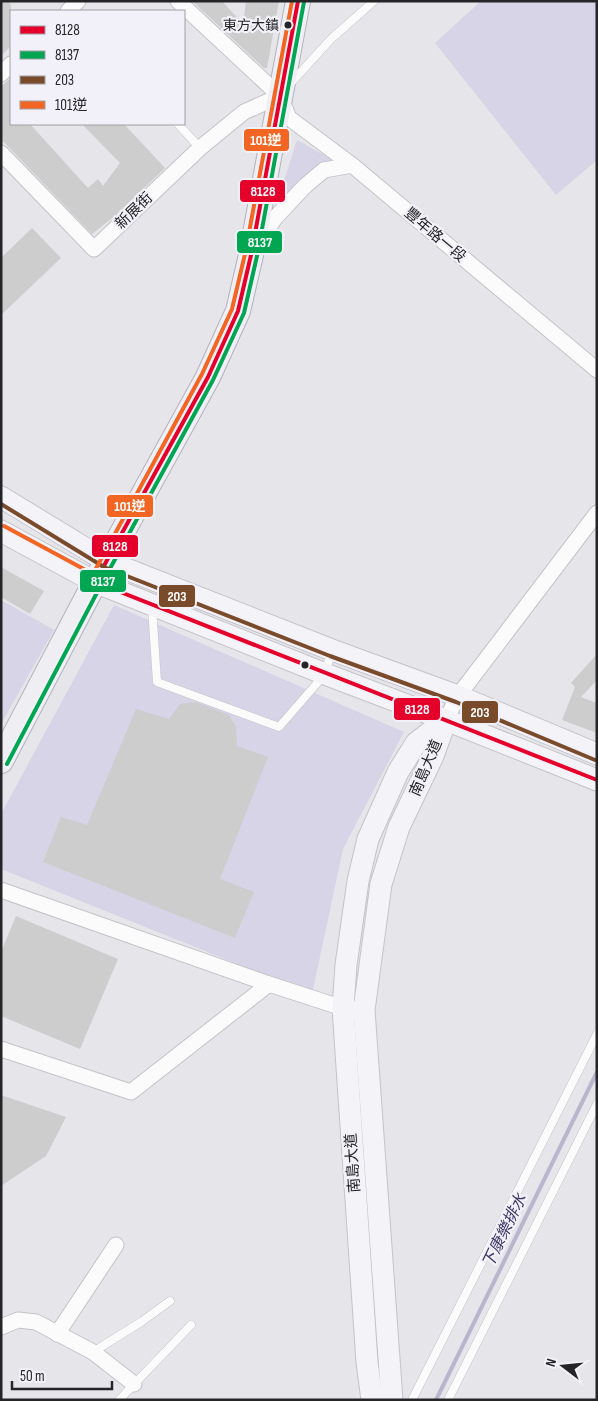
<svg xmlns="http://www.w3.org/2000/svg" width="598" height="1401" viewBox="0 0 598 1401" font-family="'Sofia Sans Condensed','Noto Sans TC',sans-serif">
<style>
.green{fill:#d6d4e6}
.lines{fill:none;stroke-linecap:round;stroke-linejoin:round}
.stream{stroke:#b8b5cd;stroke-width:4}
.building{fill:#cdcdce}
.lane-casing{stroke:#c4c3c7;stroke-width:9}
.street-casing{stroke:#c4c3c7;stroke-width:17}
.secondary-casing{stroke:#c4c3c7;stroke-width:23}
.primary-casing{stroke:#b3b2bc;stroke-width:26}
.lane{stroke:#fbfbfc;stroke-width:8}
.street{stroke:#fbfbfc;stroke-width:15}
.secondary{stroke:#f4f4f8;stroke-width:21}
.primary{stroke:#eeeef3;stroke-width:24}
.bus-1-casing{stroke:#f2f1f9;stroke-width:8}
.bus-2-casing{stroke:#f2f1f9;stroke-width:8}
.bus-3-casing{stroke:#f2f1f9;stroke-width:8}
.bus-4-casing{stroke:#f2f1f9;stroke-width:8}
.bus-1{stroke:#e4002b;stroke-width:4}
.bus-2{stroke:#00a651;stroke-width:4}
.bus-3{stroke:#7a4b2a;stroke-width:4}
.bus-4{stroke:#f26522;stroke-width:4}
.bus-dot{fill:#252527;stroke:#f2f1f9;stroke-width:2}
.labels{text-anchor:middle;dominant-baseline:central;stroke-width:4.5;stroke-linejoin:round;paint-order:stroke}
.bus-label{font-size:14px;fill:#252527;stroke:#f2f1f9;text-anchor:end}
.street-label{font-size:15px;fill:#252527;stroke:#f2f1f9}
.water-label{font-size:16px;font-style:italic;fill:#3d3562;stroke:#f2f1f9}
.line-badge{stroke:#f2f1f9;stroke-width:2}
.badge-label{font-size:14px;text-anchor:middle;font-weight:bold;fill:#fff}
</style>
<rect width="100%" height="100%" fill="#e6e5ea"/>
<g class="green">
<path d="M481,1H597V160L556,195L435,43Z"/>
<path d="M297,140L333,160L324,163L276,206Z"/>
<path d="M1,600L54,630L1,724Z"/>
<path d="M114,605L404,732L343,849L312,994L1,869V814Z"/>
</g>
<g class="lines">
<path class="stream" d="M436,1400L597,1072"/>
</g>
<g class="building">
<path d="M1,1H8L11,5V46L1,56Z"/>
<path d="M192,1H222L243,24L246,1H279L267,68H264Z"/>
<path d="M11,77V124H30L88,188L98,179L103,186L120,163L82,124H124L165,168L116,215L92,234L1,139V87Z"/>
<path d="M32,228L61,258L1,315V258Z"/>
<path d="M1,567L44,591L30,614L1,597Z"/>
<path d="M597,654V680L581,697L597,703V733L562,720L575,687L571,683Z"/>
<path d="M196,702L229,715L236,727L237,746L268,757L220,879L254,892L235,938L43,862L61,817L87,825L136,709L169,719L180,704Z"/>
<path d="M16,916L118,959L80,1049L1,1016V952Z"/>
<path d="M1,1095L66,1117L46,1156L1,1186Z"/>
</g>
<g class="lines">
<g class="lane-casing">
<g id="lane">
<path d="M290,84L331,39L374,1"/>
<path d="M178,124L200,148"/>
<path d="M152,607L157,682L279,727L325,674L331,652"/>
<path d="M93,1352L141,1322L170,1301"/>
<path d="M119,1400L191,1325"/>
<path d="M412,1400L597,1034"/>
<path d="M448,1400L597,1104"/>
</g>
</g>
<g class="street-casing">
<g id="street">
<path d="M178,1L280,96L289,118L352,165L597,370"/>
<path d="M68,11L78,1"/>
<path d="M1,74L11,64"/>
<path d="M1,153L94,249L200,148L244,112L280,96"/>
<path d="M257,245L275,218L305,186L324,170L352,165"/>
<path d="M446,720L458,696L597,513"/>
<path d="M1,890L269,984L343,1008L352,1009"/>
<path d="M1,1049L131,1092L269,984"/>
<path d="M1,1327L18,1320L36,1322L93,1352L134,1384"/>
<path d="M57,1334L116,1245"/>
</g>
</g>
<g class="secondary-casing">
<g id="secondary">
<path d="M1,497L106,561L332,650L458,696L597,754"/>
<path d="M1,531L95,582L325,674L446,720L597,780"/>
<path d="M372,1400L367,1362L343,1008L346,965L358,881L368,839L398,772L416,743L446,720"/>
<path d="M392,1400L364,1010L381,884L399,827L433,756L446,720"/>
</g>
</g>
<g class="primary-casing">
<path id="primary" d="M1,761L95,582L208,377L238,311L251,255L298,1"/>
</g>
<use href="#lane" class="lane"/>
<use href="#street" class="street"/>
<use href="#secondary" class="secondary"/>
<use href="#primary" class="primary"/>
<g class="bus-1-casing">
<path id="bus-1" d="M298,1L251,255L238,311L208,377L95,582L597,780"/>
</g>
<g class="bus-2-casing">
<path id="bus-2" d="M7,764L101,585L213,380L244,313L257,256L304,2"/>
</g>
<g class="bus-3-casing">
<path id="bus-3" d="M1,504L104,567L330,656L456,702L595,760"/>
</g>
<g class="bus-4-casing">
<path id="bus-4" d="M4,526L93,574L202,374L232,309L245,254L292,1"/>
</g>
<use href="#bus-1" class="bus-1"/>
<use href="#bus-2" class="bus-2"/>
<use href="#bus-3" class="bus-3"/>
<use href="#bus-4" class="bus-4"/>
</g>
<g class="bus-dot">
<circle cx="288" cy="25" r="4.5"/>
<circle cx="305" cy="665" r="4.5"/>
</g>
<g class="labels">
<g class="bus-label">
<text x="279" y="25">東方大鎮</text>
</g>
<g class="street-label">
<text transform="translate(134 211) rotate(-44)">新展街</text>
<text transform="translate(435 235) rotate(40)">豐年路一段</text>
<text transform="translate(426 768) rotate(-67)">南島大道</text>
<text transform="translate(353 1163) rotate(-94)">南島大道</text>
</g>
<g class="water-label">
<text transform="translate(505 1231) rotate(-64)">下康樂排水</text>
</g>
</g>
<g class="line-badge">
<rect x="243" y="128" width="47" height="24" rx="5" fill="#f26522"/>
<rect x="239" y="179" width="47" height="24" rx="5" fill="#e4002b"/>
<rect x="236" y="230" width="47" height="24" rx="5" fill="#00a651"/>
<rect x="106" y="494" width="48" height="24" rx="5" fill="#f26522"/>
<rect x="91" y="534" width="48" height="24" rx="5" fill="#e4002b"/>
<rect x="79" y="569" width="48" height="24" rx="5" fill="#00a651"/>
<rect x="158" y="584" width="38" height="24" rx="5" fill="#7a4b2a"/>
<rect x="393" y="697" width="48" height="24" rx="5" fill="#e4002b"/>
<rect x="461" y="700" width="38" height="24" rx="5" fill="#7a4b2a"/>
</g>
<g class="badge-label">
<text x="266" y="145">101逆</text>
<text x="263" y="196">8128</text>
<text x="260" y="247">8137</text>
<text x="130" y="511">101逆</text>
<text x="115" y="551">8128</text>
<text x="103" y="586">8137</text>
<text x="177" y="601">203</text>
<text x="417" y="714">8128</text>
<text x="480" y="717">203</text>
</g>
<rect width="598" height="1401" fill="none" stroke="#252527" stroke-width="5"/>
<rect x="10" y="10" width="175" height="115" fill="#f2f1f9" stroke="#a09fa5"/>
<rect x="20" y="26" width="25" height="8" fill="#e4002b" stroke="#a09fa5"/>
<text x="55" y="35" font-size="15" fill="#252527">8128</text>
<rect x="20" y="51" width="25" height="8" fill="#00a651" stroke="#a09fa5"/>
<text x="55" y="60" font-size="15" fill="#252527">8137</text>
<rect x="20" y="76" width="25" height="8" fill="#7a4b2a" stroke="#a09fa5"/>
<text x="55" y="85" font-size="15" fill="#252527">203</text>
<rect x="20" y="101" width="25" height="8" fill="#f26522" stroke="#a09fa5"/>
<text x="55" y="110" font-size="15" fill="#252527">101逆</text>
<g transform="translate(563 1366) rotate(286)" stroke="#f2f1f9" stroke-width="4" paint-order="stroke">
<path d="M0-4L9 19L0 12L-9 19Z" fill="#252527"/>
<text y="-8" font-size="14" font-weight="bold" text-anchor="middle" fill="#252527">N</text>
</g>
<path d="M12 1381v8h100v-8" fill="none" stroke="#252527" stroke-width="2.5"/>
<text x="20" y="1381" font-size="15" fill="#252527" stroke="#f2f1f9" stroke-width="4" paint-order="stroke">50 m</text>
</svg>
